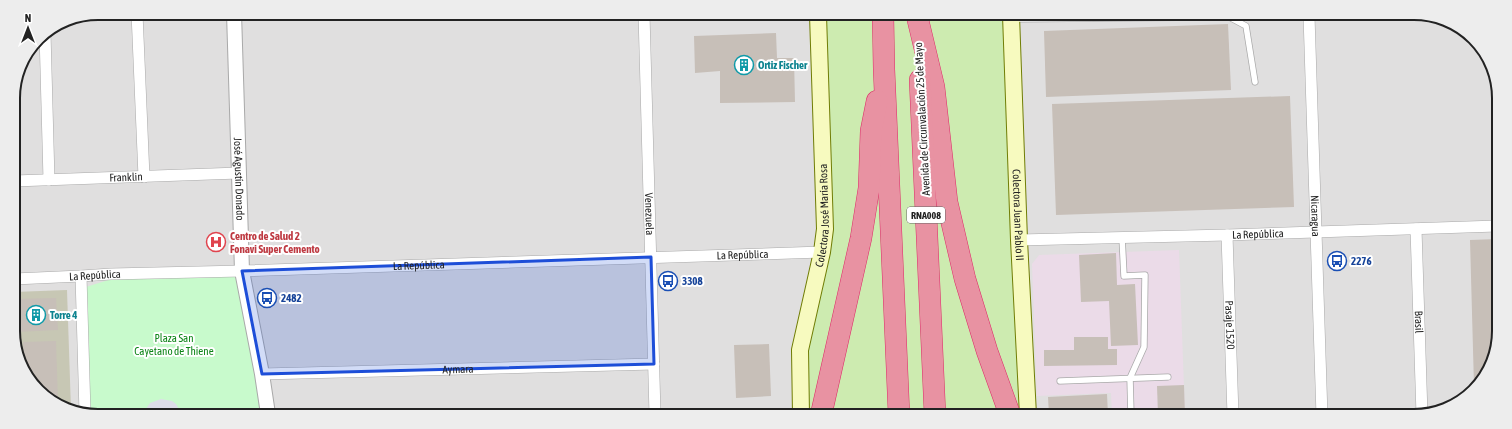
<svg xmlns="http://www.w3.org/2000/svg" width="1512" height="429" viewBox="0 0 1512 429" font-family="'Asap Condensed',sans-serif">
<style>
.residential{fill:#e0dfdf}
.commercial{fill:#f2dad9}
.industrial{fill:#ebdbe8}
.construction{fill:#c7c7b4}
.grass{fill:#cdebb0}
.park{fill:#c8facc}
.plaza{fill:#dddde8}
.building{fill:#c7bfb8}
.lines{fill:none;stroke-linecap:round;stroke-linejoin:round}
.service-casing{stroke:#a9a9a9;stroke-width:7}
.minor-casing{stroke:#a9a9a9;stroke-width:12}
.tertiary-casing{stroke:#a9a9a9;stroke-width:16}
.secondary-casing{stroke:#707d05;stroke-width:18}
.motorway-casing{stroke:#dc2a67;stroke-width:22}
.service{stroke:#fff;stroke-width:5.5}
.minor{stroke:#fff;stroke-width:11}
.tertiary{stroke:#fff;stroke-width:14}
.secondary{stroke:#f7fabf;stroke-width:16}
.motorway{stroke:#e892a2;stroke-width:21}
.marked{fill:#1d4ed8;fill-opacity:0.2;stroke:#1d4ed8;stroke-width:3;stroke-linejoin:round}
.labels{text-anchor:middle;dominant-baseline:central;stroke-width:4;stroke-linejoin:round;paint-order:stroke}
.shield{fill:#fff;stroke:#646464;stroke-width:1}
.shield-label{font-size:10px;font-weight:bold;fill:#222}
.culture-label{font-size:11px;font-weight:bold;fill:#0d838f;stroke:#fff;text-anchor:start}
.street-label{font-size:11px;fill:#222;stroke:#fff}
.health-label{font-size:11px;font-weight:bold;fill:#be3a42;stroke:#fff;text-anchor:start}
.transit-label{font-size:11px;font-weight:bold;fill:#164399;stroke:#fff;text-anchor:start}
.park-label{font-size:11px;fill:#0c8416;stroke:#fff}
.rim{fill:none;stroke:#222;stroke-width:2}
</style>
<rect width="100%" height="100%" fill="#f2efe9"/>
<path class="residential" d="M98,13L1436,16L1474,38L1497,81L1496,353L1466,398L1420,416L76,413L34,387L15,348L13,92L20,65L38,38L66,19Z"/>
<path class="commercial" d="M785,409V415L726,414V410Z"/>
<path class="industrial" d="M1179,250L1185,415H1112L1111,393L1037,396L1032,264L1039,255Z"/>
<path class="construction" d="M67,290L71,410L34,387L15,348L14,292Z"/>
<path class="grass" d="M818,15H1011L1028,415H801L800,350L822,252Z"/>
<path class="park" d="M231,275L239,280L256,373L261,414L89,413L86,287L118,277Z"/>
<path class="plaza" d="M161,399L172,401L176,404L181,413H143L150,403Z"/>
<g class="building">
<path d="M1228,24L1231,90L1046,97L1044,31Z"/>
<path d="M776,33L777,58H794L795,102L720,103V71L695,73L694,36Z"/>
<path d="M1290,96L1294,207L1056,215L1052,104Z"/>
<path d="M1497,239L1496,353L1474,386L1470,240Z"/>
<path d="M1116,253L1117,285L1135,284L1138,345L1111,346L1109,301L1081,302L1079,255Z"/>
<path d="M56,298L58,330L15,332L14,299Z"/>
<path d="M1074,337H1108V349H1117V365L1044,366V350H1074Z"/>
<path d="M56,341L58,402L34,387L24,366L23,342Z"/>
<path d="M769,344L771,396L736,398L734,345Z"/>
<path d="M1184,385L1185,415H1158L1157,386Z"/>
<path d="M1107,394L1108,415H1049L1048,397Z"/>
</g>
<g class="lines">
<g class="service-casing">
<g id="service">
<path d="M1013,19L1229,17L1246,26L1255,82"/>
<path d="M1122,237L1124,276L1145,275L1144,347L1130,378L1131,415"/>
<path d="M1060,381L1168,377"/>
</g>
</g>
<g class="minor-casing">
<g id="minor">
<path d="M137,13L144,177"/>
<path id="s1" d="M644,14L655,414"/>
<path id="s2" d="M1309,16L1322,416"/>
<path d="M45,33L49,180"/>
<path id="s3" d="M14,181L239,173"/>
<path id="s4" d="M1416,229L1422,415"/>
<path id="s5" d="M1227,235L1233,415"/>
<path id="s6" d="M1019,240L1227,235L1497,226"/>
<path d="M81,276L85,413"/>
<path id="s7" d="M14,279L81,276L111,274L242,271L822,252"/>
<path id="s8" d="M262,374L654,364"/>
</g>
</g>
<g class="tertiary-casing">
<g id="tertiary">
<path id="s9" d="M234,13L242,271L262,374L268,414"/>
</g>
</g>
<g class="secondary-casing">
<g id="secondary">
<path id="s10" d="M1011,15L1019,240L1028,415"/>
<path id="s11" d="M801,415L800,350L822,252L825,229L818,15"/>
</g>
</g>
<g class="motorway-casing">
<g id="motorway">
<path d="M883,15L884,69L899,415"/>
<path d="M917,16L934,87L947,202L965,279L987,351L1010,415"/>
<path d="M920,80L935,415"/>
<path d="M821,415L861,238L869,188L871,131L877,101"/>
</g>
</g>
<use href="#service" class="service"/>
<use href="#minor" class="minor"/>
<use href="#tertiary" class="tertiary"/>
<use href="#secondary" class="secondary"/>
<use href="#motorway" class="motorway"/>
</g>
<path class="marked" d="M651,257L654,364L262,374L242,271Z"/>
<defs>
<g id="building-ring" transform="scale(1)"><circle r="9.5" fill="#fff" stroke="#0f9aa8" stroke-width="1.5"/><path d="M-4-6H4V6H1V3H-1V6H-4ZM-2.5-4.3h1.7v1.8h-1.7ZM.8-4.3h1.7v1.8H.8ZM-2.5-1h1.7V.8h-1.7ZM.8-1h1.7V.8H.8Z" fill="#0f9aa8"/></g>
<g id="hospital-ring" transform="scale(1)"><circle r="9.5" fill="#fff" stroke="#e0444e" stroke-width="1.5"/><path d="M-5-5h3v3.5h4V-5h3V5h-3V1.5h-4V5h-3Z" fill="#e0444e"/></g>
<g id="bus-ring" transform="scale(1)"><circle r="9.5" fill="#fff" stroke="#1a4fb4" stroke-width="1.5"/><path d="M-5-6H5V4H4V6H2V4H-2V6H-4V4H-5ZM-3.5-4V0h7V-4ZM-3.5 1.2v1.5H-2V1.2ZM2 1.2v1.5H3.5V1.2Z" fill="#1a4fb4"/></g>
</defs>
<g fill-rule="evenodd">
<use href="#building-ring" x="744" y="65"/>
<use href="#hospital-ring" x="216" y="242"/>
<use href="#bus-ring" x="1337" y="261"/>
<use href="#bus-ring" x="668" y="281"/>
<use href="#bus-ring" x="267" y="298"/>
<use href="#building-ring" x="36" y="315"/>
</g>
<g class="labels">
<rect class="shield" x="907" y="207" width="38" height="16" rx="3"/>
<g class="shield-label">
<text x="926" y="215">RNA008</text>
</g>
<g class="culture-label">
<text x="758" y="65">Ortiz Fischer</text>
<text x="50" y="315">Torre 4</text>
</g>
<g class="street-label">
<text transform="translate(922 119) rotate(-93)">Avenida de Circunvalación 25 de Mayo</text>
<text stroke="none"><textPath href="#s3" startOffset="112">Franklin</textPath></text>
<text stroke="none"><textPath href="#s9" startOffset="166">José Agustín Donado</textPath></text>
<text stroke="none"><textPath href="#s1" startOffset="200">Venezuela</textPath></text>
<text stroke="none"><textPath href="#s10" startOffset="200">Colectora Juan Pablo II</textPath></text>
<text stroke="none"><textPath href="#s11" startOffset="202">Colectora José María Rosa</textPath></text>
<text stroke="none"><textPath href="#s2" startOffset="200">Nicaragua</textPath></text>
<text stroke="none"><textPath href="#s6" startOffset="239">La República</textPath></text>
<text stroke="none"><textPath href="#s7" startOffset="729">La República</textPath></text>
<text stroke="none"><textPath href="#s7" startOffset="405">La República</textPath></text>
<text stroke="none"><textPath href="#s7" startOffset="81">La República</textPath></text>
<text stroke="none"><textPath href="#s4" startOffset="93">Brasil</textPath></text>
<text stroke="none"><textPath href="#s5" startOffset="90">Pasaje 1520</textPath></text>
<text stroke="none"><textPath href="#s8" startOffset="196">Aymara</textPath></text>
</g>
<g class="health-label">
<text x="230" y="236">Centro de Salud 2<tspan x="230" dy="13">Fonavi Super Cemento</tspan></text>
</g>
<g class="transit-label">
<text x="1351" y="261">2276</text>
<text x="682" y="281">3308</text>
<text x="281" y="298">2482</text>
</g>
<g class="park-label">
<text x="174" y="338">Plaza San<tspan x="174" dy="13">Cayetano de Thiene</tspan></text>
</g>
</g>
<path d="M0 0H1512V429H0ZM98 20H1414A78 78 0 0 1 1492 98V331A78 78 0 0 1 1414 409H98A78 78 0 0 1 20 331V98A78 78 0 0 1 98 20Z" fill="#ededed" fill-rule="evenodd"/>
<path class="rim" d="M98 20H1414A78 78 0 0 1 1492 98V331A78 78 0 0 1 1414 409H98A78 78 0 0 1 20 331V98A78 78 0 0 1 98 20Z"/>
<g transform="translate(28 28)" stroke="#ffffff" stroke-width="3" paint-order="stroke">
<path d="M0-3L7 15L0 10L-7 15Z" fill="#222222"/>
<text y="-6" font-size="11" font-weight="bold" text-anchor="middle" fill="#222222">N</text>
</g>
</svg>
